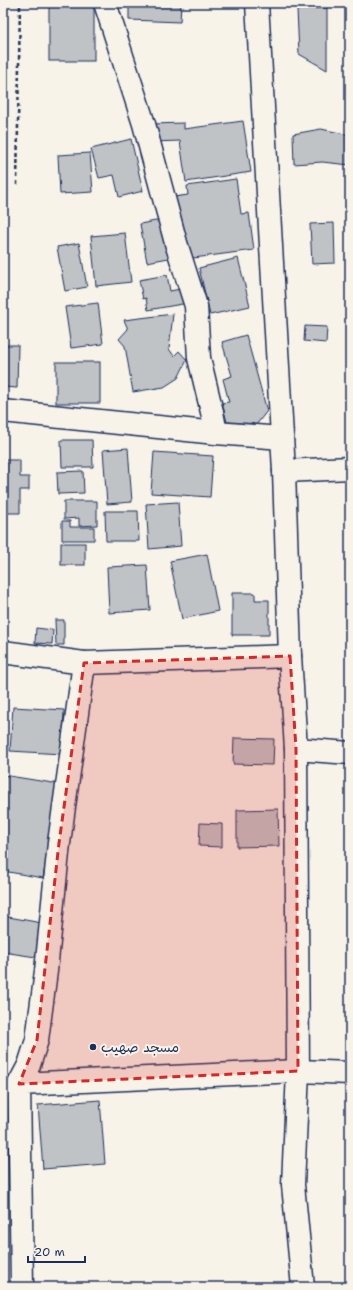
<svg xmlns="http://www.w3.org/2000/svg" width="353" height="1290" viewBox="0 0 353 1290" font-family="'Shantell Sans','Playpen Sans Arabic',sans-serif">
<style>
.building{fill:#c0c3c5;stroke:#1b2f5e}
.lines{fill:none;stroke-linecap:round;stroke-linejoin:round}
.minor-casing{stroke:#1b2f5e;stroke-width:25}
.path{stroke:#1b2f5e;stroke-width:2.5;stroke-dasharray:4 3;stroke-linecap:butt}
.minor{stroke:#f7f3e8;stroke-width:22}
.marked{fill:#d62828;fill-opacity:0.2;stroke:#d62828;stroke-width:3;stroke-dasharray:8 5;stroke-linejoin:round}
.poi-dot{fill:#1b2f5e;stroke:#f7f3e8;stroke-width:1.5}
.labels{text-anchor:middle;dominant-baseline:central;stroke-width:4;stroke-linejoin:round;paint-order:stroke}
.poi-label{font-size:14px;fill:#1b2f5e;stroke:#f7f3e8;text-anchor:start}
</style>
<rect width="100%" height="100%" fill="#f7f3e8"/>
<filter id="ink" filterUnits="userSpaceOnUse"><feTurbulence type="fractalNoise" baseFrequency=".025" numOctaves="2"/><feDisplacementMap in="SourceGraphic" scale="8" xChannelSelector="R" yChannelSelector="G"/><feConvolveMatrix kernelMatrix="1 2 1 2 8 2 1 2 1" color-interpolation-filters="sRGB"/></filter>
<g filter="url(#ink)">
<g class="building">
<rect x="49" y="3" width="45" height="58"/>
<path d="M129,3H181L180,22L129,20Z"/>
<path d="M327,8V70L299,54L297,9Z"/>
<path d="M243,121L251,172L186,182L180,141L152,142V124L184,123V129Z"/>
<path d="M321,129L350,135V165L322,162L294,164L293,134Z"/>
<path d="M131,139L143,191L119,197L114,175L99,178L91,149Z"/>
<path d="M90,153L93,192L60,194L58,155Z"/>
<path d="M236,179L241,214L249,213L254,250L186,259L174,197L188,195L187,186Z"/>
<path d="M166,219L174,257L147,262L140,224Z"/>
<path d="M334,223L335,263L312,264L310,224Z"/>
<path d="M125,233L131,282L96,286L91,236Z"/>
<path d="M79,243L87,287L65,291L57,247Z"/>
<path d="M238,258L250,306L210,315L199,268Z"/>
<path d="M167,275L170,291L186,288L188,303L148,310L146,298L143,299L139,280Z"/>
<path d="M98,303L103,344L71,348L65,307Z"/>
<path d="M173,314L169,349L174,356L179,351L187,360L178,378L164,387L133,392L125,346L119,339L128,329L124,320Z"/>
<path d="M305,326L327,327L326,343L304,341Z"/>
<path d="M246,335L267,411L256,425L227,422L222,403L229,402L223,379L232,376L222,342Z"/>
<path d="M3,345H18L17,388L3,387Z"/>
<rect x="56" y="362" width="44" height="41"/>
<path d="M61,440H92L93,467H62Z"/>
<path d="M128,448L132,502L107,504L103,450Z"/>
<path d="M154,452L213,456L210,497L151,493Z"/>
<path d="M3,460H20V477H29V490H20V513H3Z"/>
<path d="M83,471L84,493L58,494L57,472Z"/>
<path d="M64,501H97V525L79,526V518L64,519Z"/>
<path d="M178,502L181,546L149,549L146,504Z"/>
<path d="M105,511H138L139,541H106Z"/>
<path d="M62,521H70V527H94V540H62Z"/>
<rect x="61" y="543" width="24" height="22"/>
<path d="M207,554L218,611L182,619L170,561Z"/>
<path d="M147,565L150,610L109,613L107,567Z"/>
<path d="M232,593H255V600H269V635H232Z"/>
<path d="M55,620H64V645H56Z"/>
<path d="M36,628L53,630L52,644L35,643Z"/>
<path d="M13,707L64,710L62,754L10,751Z"/>
<path d="M234,738L274,739L273,765L233,764Z"/>
<path d="M3,775L59,784L43,878L3,871Z"/>
<path d="M278,809L279,846L237,847V810Z"/>
<path d="M200,823L222,824V847L199,846Z"/>
<path d="M3,916L42,923L36,957L3,952Z"/>
<path d="M346,950H350V965L346,963Z"/>
<path d="M100,1100L105,1164L43,1169L38,1105Z"/>
</g>
<g class="lines">
<g class="minor-casing">
<g id="minor">
<path d="M105,3L144,124L176,243L196,306L199,358L212,412L216,433L282,438"/>
<path d="M257,3L284,471L290,656L296,749L298,1071L293,1185L303,1287"/>
<path d="M3,411L216,433"/>
<path d="M284,471L350,468"/>
<path d="M3,652L84,663L290,656"/>
<path d="M296,749L350,753"/>
<path d="M19,1084L29,1065L37,1040L46,971L59,843L84,663"/>
<path d="M22,1287L19,1084L298,1071L350,1073"/>
</g>
</g>
<path class="path" d="M17,185L20,3"/>
<use href="#minor" class="minor"/>
</g>
</g>
<path class="marked" d="M290,656L296,749L298,1071L19,1084L37,1040L59,843L84,663Z"/>
<circle class="poi-dot" cx="93" cy="1047" r="4"/>
<g class="labels">
<g class="poi-label">
<text x="101" y="1047">مسجد صهيب</text>
</g>
</g>
<rect width="353" height="1290" fill="none" stroke="#f7f3e8" stroke-width="16"/>
<rect x="8" y="8" width="337" height="1274" fill="none" stroke="#1b2f5e" stroke-width="1.5" filter="url(#ink)"/>
<path d="M28 1256v6h57v-6" fill="none" stroke="#1b2f5e" stroke-width="2"/>
<text x="34" y="1256" font-size="12" fill="#1b2f5e" stroke="#f7f3e8" stroke-width="3" paint-order="stroke">20 m</text>
</svg>
